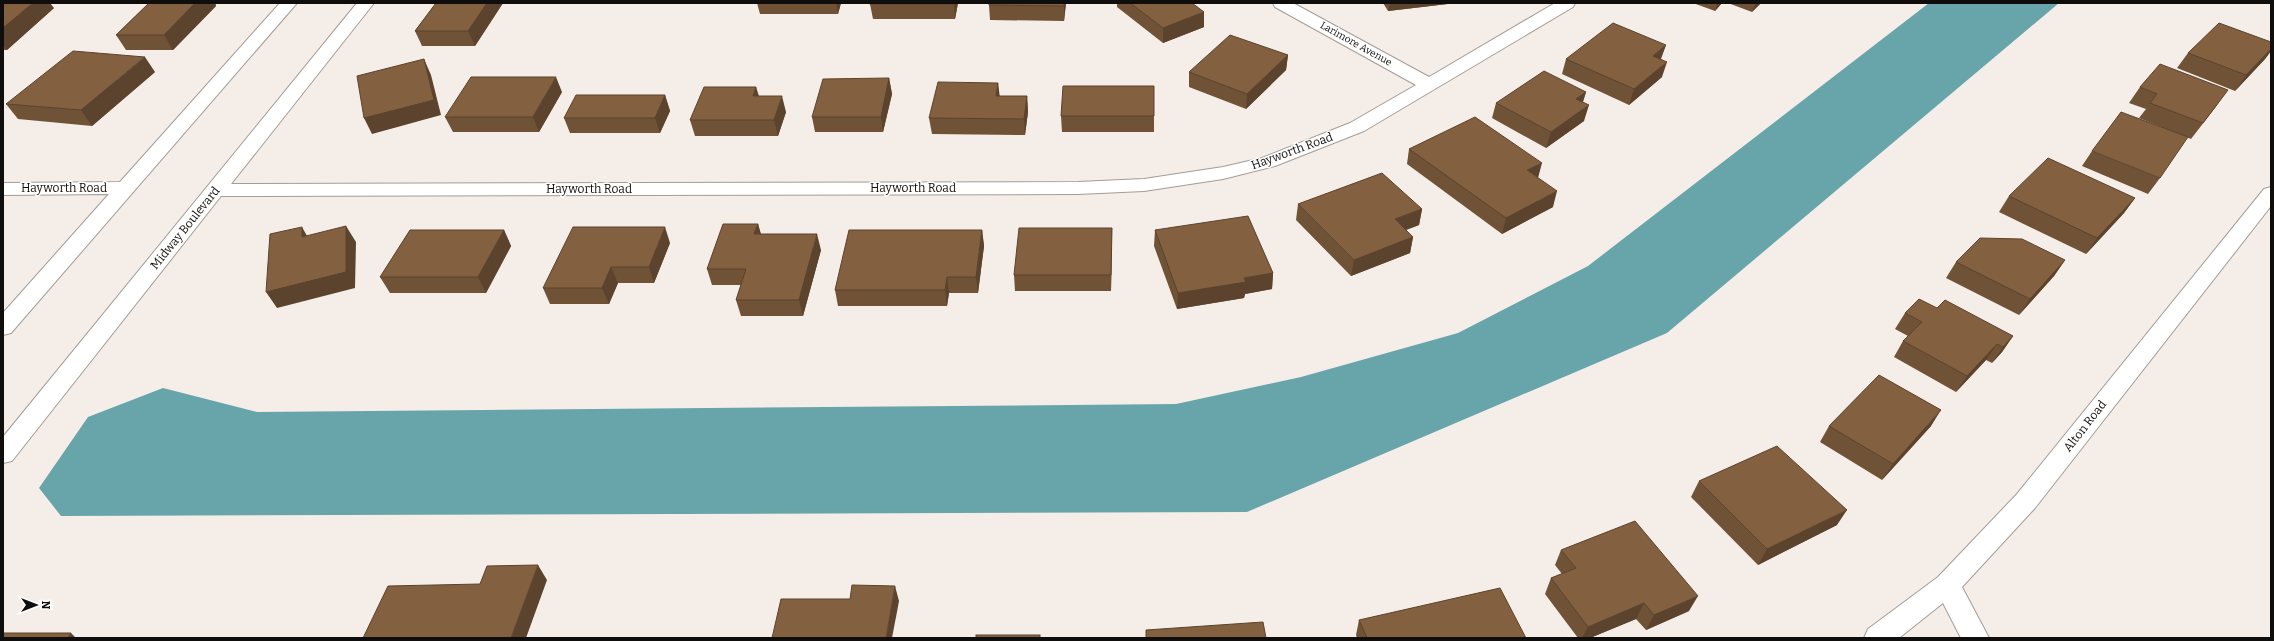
<svg xmlns="http://www.w3.org/2000/svg" width="2274" height="641" viewBox="0 0 2274 641" font-family="Bitter,serif">
<style>
.water{fill:#68a5aa}
.lines{fill:none;stroke-linecap:round;stroke-linejoin:round}
.minor-casing{stroke:#a39c97;stroke-width:2}
.minor{fill:#fff;fill-rule:evenodd}
.wall{fill:#705337}
.shaded-wall{fill:#5b432d}
.building{fill:#826040;stroke:#5b432d}
.labels{text-anchor:middle;dominant-baseline:central;stroke-width:3;stroke-linejoin:round;paint-order:stroke}
.far-street-label{font-size:10px;fill:#100e0c;stroke:#fff}
.street-label{font-size:12px;fill:#100e0c;stroke:#fff}
</style>
<rect width="100%" height="100%" fill="#f5eee8"/>
<path class="water" d="M1929,3H2059L1667,333L1247,512L61,516L39,488L88,417L163,388L257,412L1176,404L1301,377L1458,333L1588,266Z"/>
<g class="lines">
<g class="minor-casing">
<g id="minor">
<path d="M280,3H297L11,333L3,335V313L109,194L3,195V183L120,182Z"/>
<path d="M357,3H374L231,184L1078,182L1144,179L1223,167L1262,158L1350,123L1416,85L1275,7L1273,3H1293L1429,77L1555,3H1575L1573,7L1364,131L1275,166L1223,179L1144,191L1078,194L221,196L12,461L3,463V437Z"/>
<path d="M2271,187V206L2035,508L1962,587L1989,638H1961L1943,603L1899,638H1864L1868,629L1938,577L2017,494L2264,189Z"/>
</g>
</g>
<use href="#minor" class="minor"/>
</g>
<g class="wall">
<path d="M3,3L54,8L7,50H3Z"/>
<path d="M149,3H215L216,6L173,50H126L116,35Z"/>
<path d="M436,3H503L475,46H422L415,31Z"/>
<path d="M757,3H841L838,14H760Z"/>
<path d="M870,3H958L955,19H873L870,4Z"/>
<path d="M1066,3L1064,21L990,20L989,5Z"/>
<path d="M1117,3H1192L1204,27L1163,43L1117,7Z"/>
<path d="M1383,3H1456L1388,11Z"/>
<path d="M1693,3H1722L1715,11Z"/>
<path d="M1728,3H1761L1752,12Z"/>
<path d="M2271,42V51L2265,59L2235,91L2177,68L2188,53Z"/>
<path d="M1666,45L1661,59L1662,77L1629,105L1562,74L1566,59Z"/>
<path d="M1288,55L1286,70L1246,109L1189,87V72Z"/>
<path d="M155,72L92,126L18,119L6,104Z"/>
<path d="M889,78L892,94L883,132H815L812,117Z"/>
<path d="M998,83L999,96H1027L1028,112L1025,135L932,134L929,118Z"/>
<path d="M756,87L759,96L786,112L778,136H695L690,120Z"/>
<path d="M2140,87L2217,105L2191,139L2139,118L2146,109L2129,103Z"/>
<path d="M562,92L539,132H453L445,117Z"/>
<path d="M1586,92L1583,102L1584,121L1546,148L1492,118L1496,103Z"/>
<path d="M665,95L670,111L660,133H570L564,118Z"/>
<path d="M1061,116H1154V132H1062Z"/>
<path d="M1409,149L1553,207L1502,234L1407,164Z"/>
<path d="M2092,151L2160,178L2148,194L2082,166Z"/>
<path d="M2009,196L2135,198L2124,213L2086,254L1999,212Z"/>
<path d="M1298,204L1422,209L1419,225L1406,230L1413,237L1410,253L1351,276L1296,220Z"/>
<path d="M758,224L761,234L821,250L803,316H741L736,300L741,285H712L707,269Z"/>
<path d="M1112,228L1111,291H1015L1014,275Z"/>
<path d="M504,230L511,246L486,293H390L380,277Z"/>
<path d="M982,230L984,246L978,293H949L947,306H838L835,290Z"/>
<path d="M1155,230L1273,273L1272,289L1245,294L1244,298L1177,309L1154,246Z"/>
<path d="M670,243L654,283H618L609,304H550L543,288Z"/>
<path d="M2065,260L2054,276L2019,315L1946,278L1956,262Z"/>
<path d="M1937,308L2013,336L2002,352L1992,363L1986,360L1956,392L1894,357L1903,341L1908,336L1895,329L1905,313Z"/>
<path d="M1829,426H1931L1882,480L1820,442Z"/>
<path d="M1699,481L1837,525L1758,565L1691,497Z"/>
<path d="M1561,550L1689,611L1646,630L1636,619L1590,638H1578L1545,594L1551,578L1562,574L1555,565Z"/>
<path d="M1359,620L1526,638H1357L1356,635Z"/>
</g>
<g class="shaded-wall">
<path d="M33,3H50L54,8L7,50L3,45V28Z"/>
<path d="M195,3H215L216,6L173,50L164,35Z"/>
<path d="M487,3H503L475,46L468,31Z"/>
<path d="M836,3H841L838,14Z"/>
<path d="M954,3H958L955,19L954,4Z"/>
<path d="M1064,3H1066L1064,21Z"/>
<path d="M1390,3H1456L1388,11Z"/>
<path d="M1717,3H1722L1715,11Z"/>
<path d="M1756,3H1761L1752,12Z"/>
<path d="M1204,12V27L1163,43V28Z"/>
<path d="M1666,45L1660,60L1653,56Z"/>
<path d="M2271,49V51L2265,59L2235,91L2246,75Z"/>
<path d="M1288,55L1286,70L1246,109L1247,94Z"/>
<path d="M145,57L155,72L92,126L81,110Z"/>
<path d="M424,59L431,75L441,115L372,134L364,118Z"/>
<path d="M1667,62L1662,77L1629,105L1634,89Z"/>
<path d="M556,77L562,92L539,132L533,117Z"/>
<path d="M889,78L892,94L883,132L881,117Z"/>
<path d="M998,83L1000,98L996,96Z"/>
<path d="M756,87L760,103L753,96Z"/>
<path d="M2228,90L2217,105L2191,139L2203,123Z"/>
<path d="M1586,92L1581,107L1576,99Z"/>
<path d="M665,95L670,111L660,133L655,118Z"/>
<path d="M782,96L786,112L778,136L774,120Z"/>
<path d="M1027,96L1028,112L1025,135L1024,119Z"/>
<path d="M1589,105L1584,121L1546,148L1551,132Z"/>
<path d="M1542,163L1538,178L1527,170Z"/>
<path d="M1557,191L1553,207L1502,234L1506,218Z"/>
<path d="M2135,198L2124,213L2086,254L2097,238Z"/>
<path d="M1422,209L1419,225L1392,235L1395,219Z"/>
<path d="M758,224L762,239L754,234Z"/>
<path d="M346,226L356,242L355,288L277,308L266,292Z"/>
<path d="M302,227L311,243L302,237Z"/>
<path d="M665,227L670,243L654,283L649,267Z"/>
<path d="M1112,228V244L1111,291V275Z"/>
<path d="M504,230L511,246L486,293L478,277Z"/>
<path d="M982,230L984,246L978,293L976,277Z"/>
<path d="M817,234L821,250L803,316L799,300Z"/>
<path d="M1413,237L1410,253L1351,276L1354,260Z"/>
<path d="M2065,260L2054,276L2019,315L2030,299Z"/>
<path d="M611,267L618,283L609,304L602,288Z"/>
<path d="M1273,273L1272,289L1245,294L1244,298L1177,309L1178,293L1244,278Z"/>
<path d="M947,277L949,293L947,306L945,290Z"/>
<path d="M2013,336L2002,352L1992,363L2003,347Z"/>
<path d="M1997,344L1986,360L1956,392L1967,376Z"/>
<path d="M1941,410L1931,426L1882,480L1893,464Z"/>
<path d="M1847,510L1837,525L1758,565L1767,549Z"/>
<path d="M538,565L547,580L526,638H511Z"/>
<path d="M895,586L899,601L892,638H886Z"/>
<path d="M1698,596L1689,611L1646,630L1654,615Z"/>
<path d="M1644,603L1636,619L1590,638H1582L1588,627Z"/>
<path d="M71,633L76,638H68Z"/>
</g>
<g class="building">
<path d="M3,3H33L3,28Z"/>
<path d="M149,3H195L164,35H116Z"/>
<path d="M436,3H487L468,31H415Z"/>
<rect x="870" y="3" width="84" height="1"/>
<path d="M989,3H1064V6L989,5Z"/>
<path d="M1130,3H1192L1204,12L1163,28Z"/>
<path d="M1613,23L1666,45L1653,56L1667,62L1634,89L1566,59Z"/>
<path d="M2219,23L2271,42V49L2246,75L2188,53Z"/>
<path d="M1230,35L1288,55L1247,94L1189,72Z"/>
<path d="M73,51L145,57L81,110L6,104Z"/>
<path d="M424,59L434,100L364,118L357,76Z"/>
<path d="M2160,64L2228,90L2203,123L2150,103L2157,94L2140,87Z"/>
<path d="M1544,71L1586,92L1576,99L1589,105L1551,132L1496,103Z"/>
<path d="M471,77H556L533,117H445Z"/>
<path d="M889,78L881,117H812L823,79Z"/>
<path d="M938,82L998,83L996,96H1027L1024,119L929,118Z"/>
<path d="M1063,86H1154V116H1061Z"/>
<path d="M704,87H756L753,96H782L774,120H690Z"/>
<path d="M576,95H665L655,118H564Z"/>
<path d="M2121,112L2188,137L2160,178L2092,151Z"/>
<path d="M1475,117L1542,163L1527,170L1557,191L1506,218L1409,149Z"/>
<path d="M2048,158L2135,198L2097,238L2009,196Z"/>
<path d="M1382,173L1422,209L1395,219L1413,237L1354,260L1298,204Z"/>
<path d="M1248,216L1273,273L1244,278L1246,282L1178,293L1155,230Z"/>
<path d="M723,224H758L754,234H817L799,300H736L746,269H707Z"/>
<path d="M346,226V272L266,292L270,234L302,227V237Z"/>
<path d="M573,227H665L649,267H611L602,288H543Z"/>
<path d="M1019,228H1112L1111,275H1014Z"/>
<path d="M410,230H504L478,277H380Z"/>
<path d="M849,230H982L976,277H947L945,290H835Z"/>
<path d="M1980,238L2022,239L2065,260L2030,299L1956,262Z"/>
<path d="M1919,299L1937,308L1945,300L2013,336L2003,347L1997,344L1967,376L1903,341L1922,322L1905,313Z"/>
<path d="M1879,375L1941,410L1893,464L1829,426Z"/>
<path d="M1777,446L1847,510L1767,549L1699,481Z"/>
<path d="M1635,521L1698,596L1654,615L1644,603L1588,627L1551,578L1576,568L1561,550Z"/>
<path d="M538,565L511,638H363L388,586L480,584L487,566Z"/>
<path d="M852,585L895,586L886,638H772L781,599H850Z"/>
<path d="M1500,588L1526,638H1367L1359,620Z"/>
<path d="M1263,622L1266,638H1146V630Z"/>
<path d="M3,633H71L68,638H3Z"/>
<rect x="976" y="635" width="64" height="3"/>
</g>
<g class="labels">
<g class="far-street-label">
<text transform="translate(1356 44) rotate(29)">Larimore Avenue</text>
</g>
<g class="street-label">
<text transform="translate(1292 151) rotate(-20)">Hayworth Road</text>
<text x="64" y="188">Hayworth Road</text>
<text x="913" y="188">Hayworth Road</text>
<text x="589" y="189">Hayworth Road</text>
<text transform="translate(185 228) rotate(-51)">Midway Boulevard</text>
<text transform="translate(2085 426) rotate(-52)">Alton Road</text>
</g>
</g>
<rect width="2274" height="641" fill="none" stroke="#100e0c" stroke-width="8"/>
<g transform="translate(36 605) rotate(90)" stroke="#ffffff" stroke-width="3" paint-order="stroke">
<path d="M0-3L7 15L0 10L-7 15Z" fill="#100e0c"/>
<text y="-6" font-size="11" font-weight="bold" text-anchor="middle" fill="#100e0c">N</text>
</g>
</svg>
